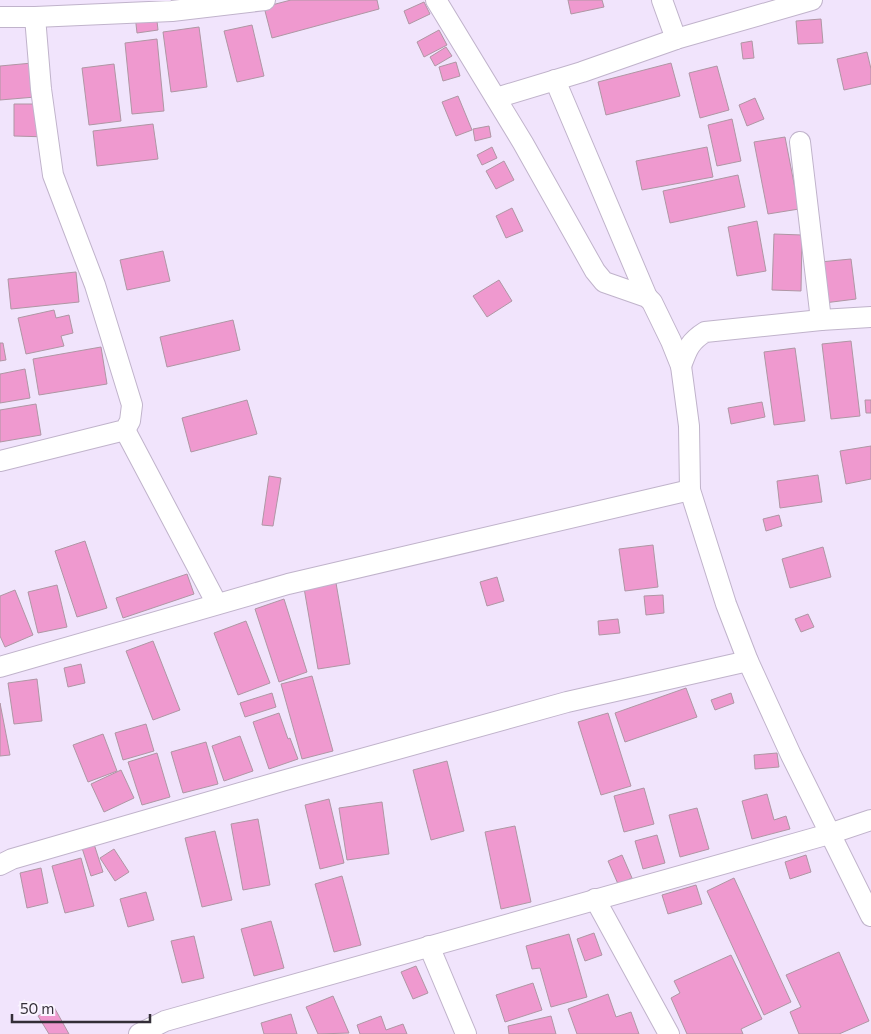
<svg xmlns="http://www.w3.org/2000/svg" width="871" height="1034" viewBox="0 0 871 1034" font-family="Commissioner,sans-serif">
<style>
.building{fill:#ef99cf;stroke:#af96a4}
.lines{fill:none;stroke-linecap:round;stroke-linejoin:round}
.street-casing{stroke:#c0b3cb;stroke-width:22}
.street{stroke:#fff;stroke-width:20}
</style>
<rect width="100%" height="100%" fill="#f1e4fc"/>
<g class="building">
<path d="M291,0H377L379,9L272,38L264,7Z"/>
<path d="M568,0H602L604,7L571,14Z"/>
<path d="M424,2L430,14L409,24L404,11Z"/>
<path d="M156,12L158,30L137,33L135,15Z"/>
<path d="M821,19L823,43L798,44L796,21Z"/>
<path d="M252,25L264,76L237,82L224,31Z"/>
<path d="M199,27L207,87L171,92L163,32Z"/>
<path d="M439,30L447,45L424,57L417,42Z"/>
<path d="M157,39L164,111L132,114L125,43Z"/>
<path d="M752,41L754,58L743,59L741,43Z"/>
<path d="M446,47L452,56L435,66L430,57Z"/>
<path d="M867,52L871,69V84L844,90L837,59Z"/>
<path d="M43,62L47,96L0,100V66Z"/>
<path d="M456,62L460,76L443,81L439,67Z"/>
<path d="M671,63L680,96L606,115L598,82Z"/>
<path d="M114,64L121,121L89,125L82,68Z"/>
<path d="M717,66L729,110L700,118L689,73Z"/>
<path d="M458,96L472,130L456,136L442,102Z"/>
<path d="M755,98L764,119L747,126L739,105Z"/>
<path d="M14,104H48L49,137L14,136Z"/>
<path d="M732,119L741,161L717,166L708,125Z"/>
<path d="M153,124L158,159L97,166L93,131Z"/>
<path d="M489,126L491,137L475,141L473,129Z"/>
<path d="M785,137L799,209L768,214L754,142Z"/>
<path d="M492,147L497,158L482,165L477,155Z"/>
<path d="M707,147L713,177L642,190L636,161Z"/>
<path d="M504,161L514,180L496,189L486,171Z"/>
<path d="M738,175L745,207L670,223L663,191Z"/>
<path d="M512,208L523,231L506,238L496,216Z"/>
<path d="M757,221L766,271L737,276L728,227Z"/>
<path d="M774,234L802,235L801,291L772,290Z"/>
<path d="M163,251L170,281L127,290L120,260Z"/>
<path d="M851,259L856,299L824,303L820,262Z"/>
<path d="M76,272L79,302L11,309L8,279Z"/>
<path d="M499,280L512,301L487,317L473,296Z"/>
<path d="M54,310L56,318L69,315L73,333L61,336L64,346L26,354L18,318Z"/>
<path d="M233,320L240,350L167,367L160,337Z"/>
<path d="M851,341L860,416L831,419L822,344Z"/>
<path d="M0,343H3L6,360L0,361Z"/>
<path d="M101,347L107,384L39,395L33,359Z"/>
<path d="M795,348L805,421L774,425L764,352Z"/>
<path d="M25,369L30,398L0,403V374Z"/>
<path d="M247,400L257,434L191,452L182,418Z"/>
<path d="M865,400H871V413H866Z"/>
<path d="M762,402L765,417L731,424L728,408Z"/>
<path d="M36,404L41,435L0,442V410Z"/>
<path d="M871,446V479L846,484L840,451Z"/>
<path d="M818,475L822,502L780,508L777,481Z"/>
<path d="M269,476L281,478L273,526L262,525Z"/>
<path d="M779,515L782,526L766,531L763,519Z"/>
<path d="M85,541L107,608L77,617L55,551Z"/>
<path d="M653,545L658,587L625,591L619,549Z"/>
<path d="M823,547L831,577L790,588L782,559Z"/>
<path d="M187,574L194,594L123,618L116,598Z"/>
<path d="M497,577L504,601L487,606L480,582Z"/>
<path d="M336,583L350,664L318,669L304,588Z"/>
<path d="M57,585L67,627L38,633L28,592Z"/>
<path d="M15,590L33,635L5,647L0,636V596Z"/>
<path d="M663,595L664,613L646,615L644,596Z"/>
<path d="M284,599L307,672L279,682L255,609Z"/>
<path d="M808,614L814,627L801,632L795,619Z"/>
<path d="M618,619L620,633L599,635L598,621Z"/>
<path d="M246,621L270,683L238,695L214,633Z"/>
<path d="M153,641L180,710L153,720L126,651Z"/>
<path d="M81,664L85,683L68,687L64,668Z"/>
<path d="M312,676L333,751L302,759L281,684Z"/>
<path d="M37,679L42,721L14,724L8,683Z"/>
<path d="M686,688L697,717L625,742L615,713Z"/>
<path d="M272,693L276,707L245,717L240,703Z"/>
<path d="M731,693L734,703L715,710L711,700Z"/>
<path d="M0,703L10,755L0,756Z"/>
<path d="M279,713L288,739L290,738L298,759L269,769L253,722Z"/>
<path d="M608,713L631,786L601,795L578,722Z"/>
<path d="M146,724L154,751L123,760L115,733Z"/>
<path d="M103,734L117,771L88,782L73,745Z"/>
<path d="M240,736L253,771L224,781L212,746Z"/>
<path d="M206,742L218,784L183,793L171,752Z"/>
<path d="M157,753L170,797L142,805L128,762Z"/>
<path d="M777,753L779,767L755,769L754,755Z"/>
<path d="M447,761L464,831L431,840L413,770Z"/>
<path d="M121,770L134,798L104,812L91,784Z"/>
<path d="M644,788L654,824L624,832L614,796Z"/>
<path d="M767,794L774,820L786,816L790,829L752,839L742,801Z"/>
<path d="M329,799L344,863L320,869L305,805Z"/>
<path d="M382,802L389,854L347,860L339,808Z"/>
<path d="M697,808L709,849L680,857L669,815Z"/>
<path d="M258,819L270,885L243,890L231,824Z"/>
<path d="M515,826L531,902L501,909L485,832Z"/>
<path d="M215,831L232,900L202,907L185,838Z"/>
<path d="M657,835L665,863L643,869L635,841Z"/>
<path d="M94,844L103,872L91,876L82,848Z"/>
<path d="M114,849L129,872L115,881L100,858Z"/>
<path d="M622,855L632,878L618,884L608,861Z"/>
<path d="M806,855L811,872L790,879L785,862Z"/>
<path d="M81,858L94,906L65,913L52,866Z"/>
<path d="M41,868L48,903L27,908L20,873Z"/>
<path d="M342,876L361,945L334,952L315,884Z"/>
<path d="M734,878L791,1002L764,1015L707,891Z"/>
<path d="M696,885L702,904L668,914L662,895Z"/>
<path d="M146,892L154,920L128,927L120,899Z"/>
<path d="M271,921L284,968L254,976L241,929Z"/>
<path d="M594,933L602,955L585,961L577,939Z"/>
<path d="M569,934L587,997L551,1007L540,968L532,969L526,946Z"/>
<path d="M194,936L204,978L182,983L171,941Z"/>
<path d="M839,952L869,1021L839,1034H799L790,1012L801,1007L786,975Z"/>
<path d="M731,955L762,1019L741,1029L743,1034H687L671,998L680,993L674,981Z"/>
<path d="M416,966L428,993L413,999L401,972Z"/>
<path d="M533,983L542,1010L505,1022L496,995Z"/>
<path d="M608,994L616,1017L631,1012L639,1034H577L568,1009Z"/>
<path d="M333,996L349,1033L318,1034L306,1007Z"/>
<path d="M54,1007L69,1034H49L38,1016Z"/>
<path d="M291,1014L297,1034H264L261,1023Z"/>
<path d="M381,1016L386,1030L403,1024L407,1034H360L357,1025Z"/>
<path d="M551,1016L556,1034H509L508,1026Z"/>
</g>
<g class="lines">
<g class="street-casing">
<g id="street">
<path d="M436,0L523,143L595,271L604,282L647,297L652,302L671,341L681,366L689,426L690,490L726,604L748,661L791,755L871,916"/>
<path d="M662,0L676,39"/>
<path d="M0,17H35L172,11L265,0"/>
<path d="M555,80L647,297"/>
<path d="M496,98L582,72L676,39L812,0"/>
<path d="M800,142L821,320"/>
<path d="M681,366C687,350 689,342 705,332L821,320L871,317"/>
<path d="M125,430L217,604"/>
<path d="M0,461L125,430L130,421L132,405L95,285L53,175L41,89L35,17"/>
<path d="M0,667L288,584L690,490"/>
<path d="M0,865L12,859L282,781L567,702L748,661"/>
<path d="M595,899L669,1034"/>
<path d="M429,946L466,1034"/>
<path d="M139,1034L165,1021L829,834L871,820"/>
</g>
</g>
<use href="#street" class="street"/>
</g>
<path d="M12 1014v8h138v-8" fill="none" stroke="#332e37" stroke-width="2.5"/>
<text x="20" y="1014" font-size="15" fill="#332e37" stroke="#faf4ff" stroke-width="4" paint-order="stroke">50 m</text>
</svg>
